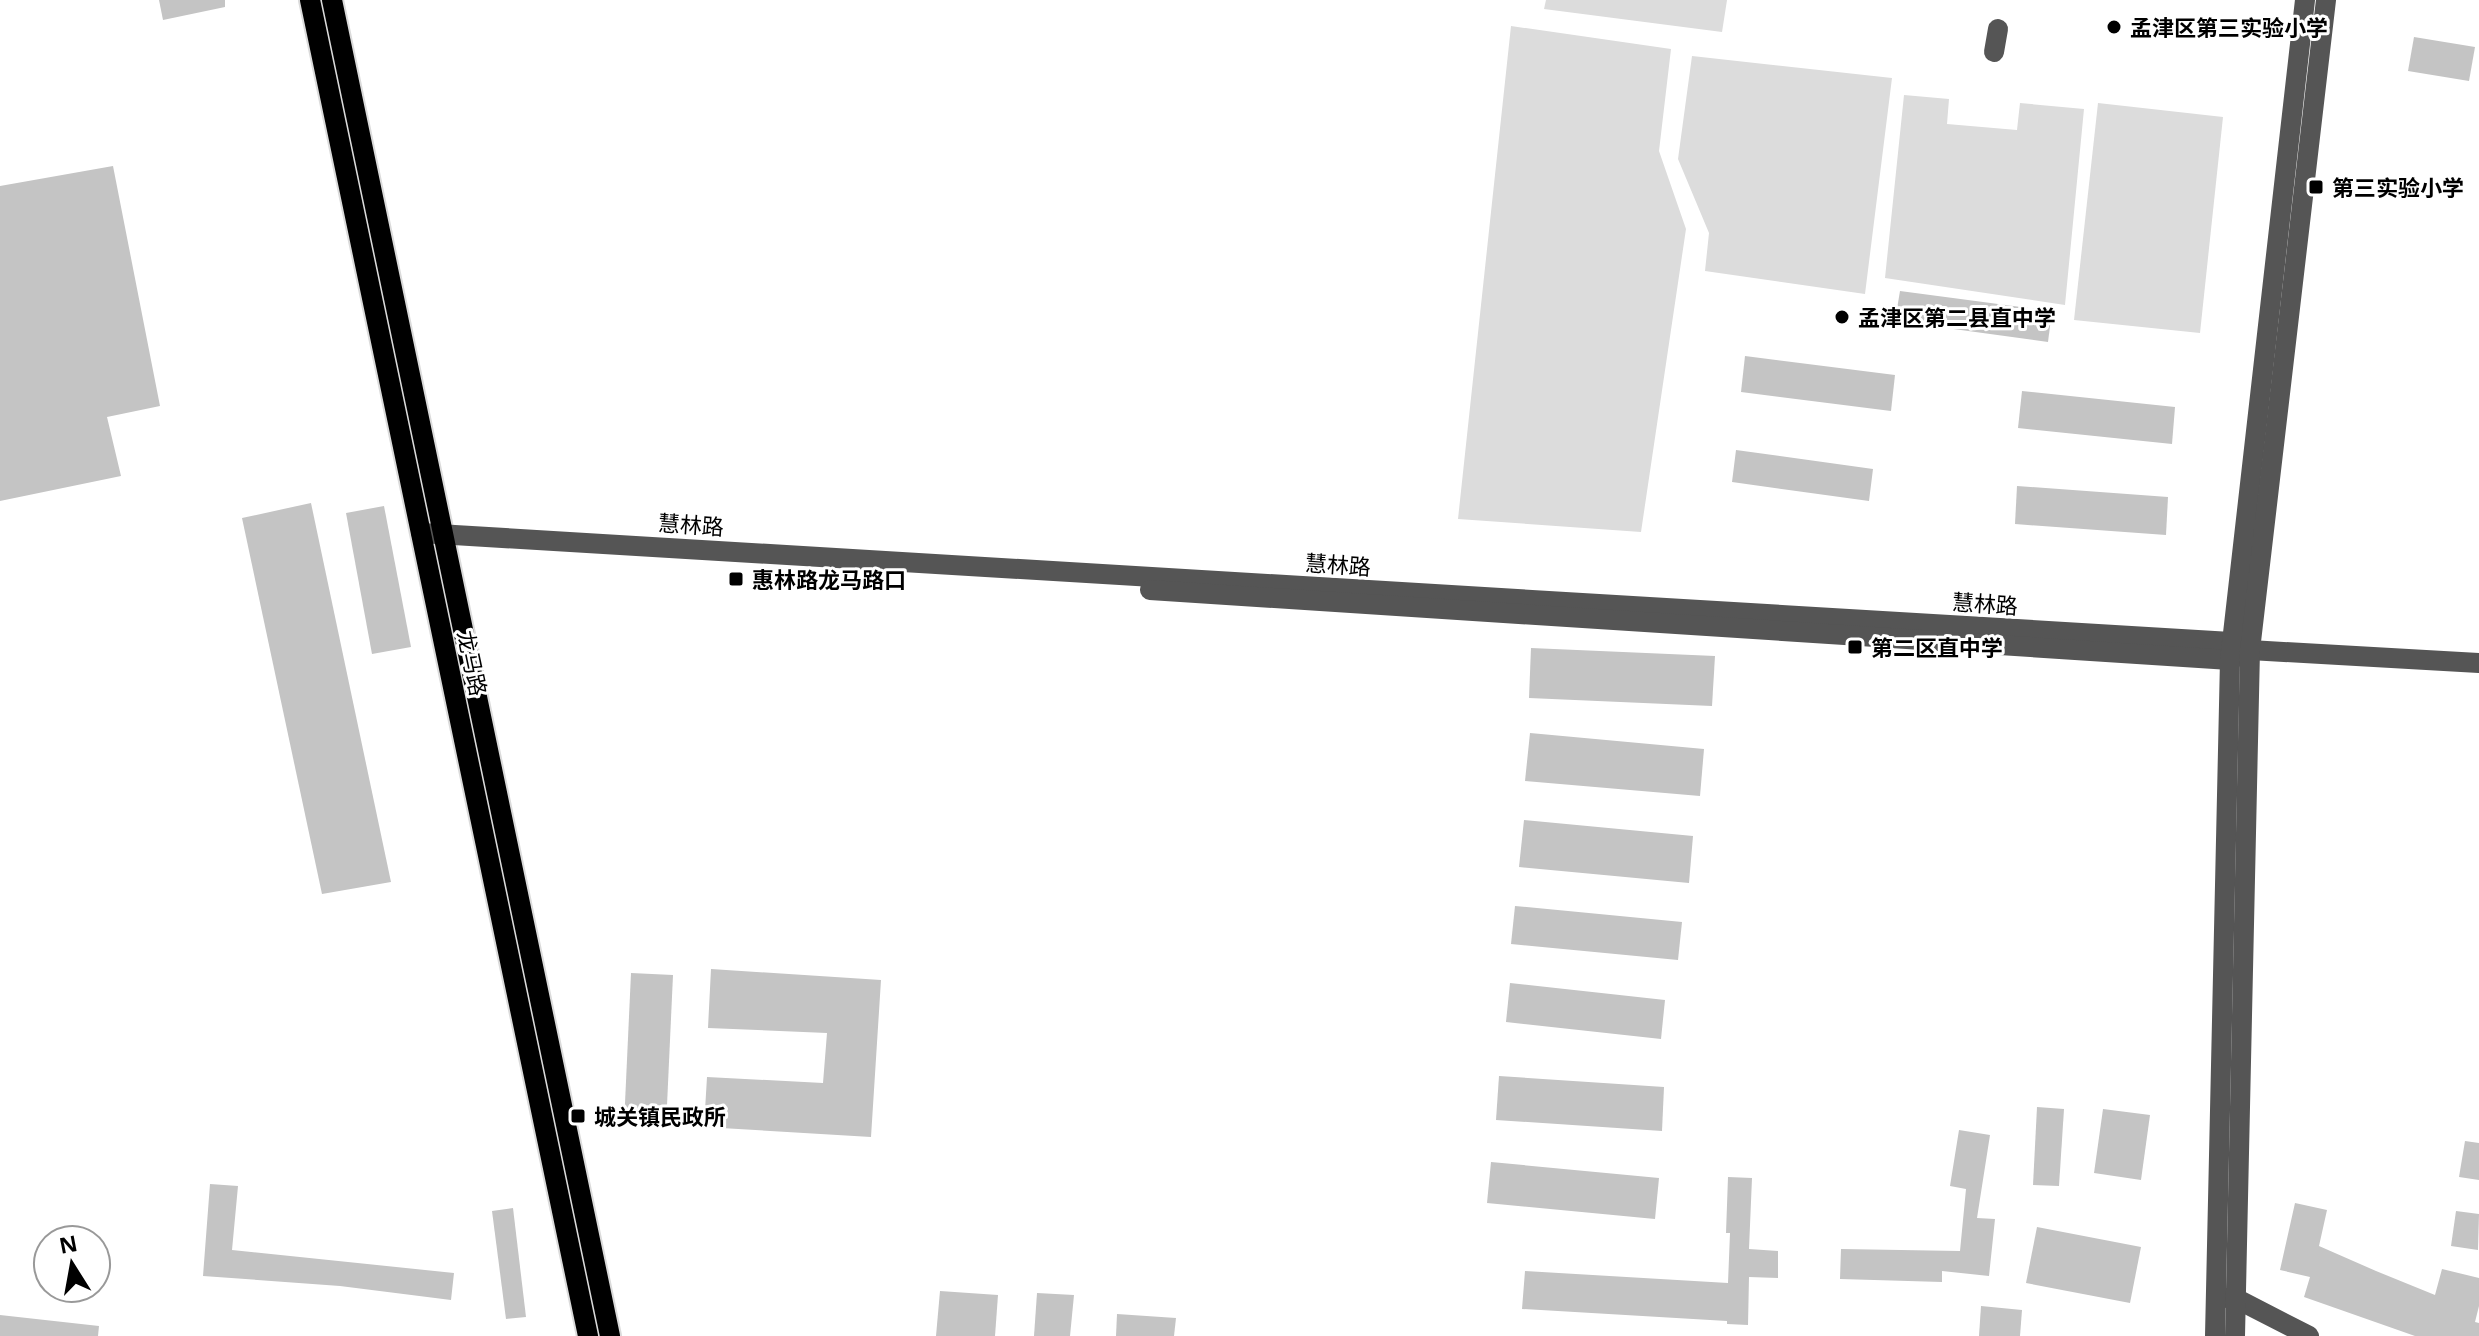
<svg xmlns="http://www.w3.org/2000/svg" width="2479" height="1336" viewBox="0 0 2479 1336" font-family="'Open Sans','Noto Sans SC',sans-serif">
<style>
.green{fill:#dcdcdc}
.building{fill:#c4c4c4}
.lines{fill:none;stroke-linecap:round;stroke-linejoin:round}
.major-casing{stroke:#dbdbdb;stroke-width:24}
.minor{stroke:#555;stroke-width:20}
.major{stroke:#000;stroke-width:20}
.poi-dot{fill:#000;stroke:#fff;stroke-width:3}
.labels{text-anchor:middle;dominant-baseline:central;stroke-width:6;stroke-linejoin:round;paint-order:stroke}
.poi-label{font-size:22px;font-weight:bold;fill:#000;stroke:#fff;text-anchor:start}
.street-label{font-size:22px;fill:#000;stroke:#fff}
</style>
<rect width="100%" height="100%" fill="#fff"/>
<g class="green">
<path d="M1546,0H1727L1722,32L1544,9Z"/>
<path d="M1511,26L1671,49L1659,151L1686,229L1641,532L1458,519Z"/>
<path d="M1692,56L1892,78L1865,294L1705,271L1709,233L1678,159Z"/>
<path d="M1904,95L1949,99L1947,124L2017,130L2020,103L2084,109L2065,305L1885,278Z"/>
<path d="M2098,103L2223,117L2200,333L2074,320Z"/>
</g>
<g class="building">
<path d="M159,0H225V7L163,20Z"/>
<path d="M2414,37L2475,47L2469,81L2408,71Z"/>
<path d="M113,166L160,406L107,417L121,476L0,501V186Z"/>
<path d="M1900,291L2052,311L2048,342L1895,321Z"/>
<path d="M1745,356L1895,375L1891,411L1741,392Z"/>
<path d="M2022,391L2175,407L2172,444L2018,428Z"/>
<path d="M1736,450L1873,469L1869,501L1732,482Z"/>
<path d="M2017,486L2168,497L2166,535L2015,524Z"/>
<path d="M311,503L391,882L322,894L242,518Z"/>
<path d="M384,506L411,647L372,654L346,513Z"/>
<path d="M1531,648L1715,656L1712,706L1529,698Z"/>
<path d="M1530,733L1704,749L1700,796L1525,781Z"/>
<path d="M1524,820L1693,836L1689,883L1519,867Z"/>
<path d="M1515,906L1682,922L1678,960L1511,944Z"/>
<path d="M711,969L881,980L871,1137L704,1127L707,1077L823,1083L827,1033L708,1028Z"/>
<path d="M631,973L673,975L666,1127L624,1125Z"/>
<path d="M1510,983L1665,1000L1661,1039L1506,1022Z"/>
<path d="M1499,1076L1664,1087L1662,1131L1496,1120Z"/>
<path d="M2037,1107L2064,1109L2059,1186L2033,1185Z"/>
<path d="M2103,1109L2150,1115L2141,1180L2094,1173Z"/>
<path d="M1959,1130L1990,1135L1977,1218L1995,1219L1989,1276L1942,1271V1282L1840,1279L1841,1249L1960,1251L1966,1189L1950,1186Z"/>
<path d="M2465,1141L2479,1143V1180L2459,1177Z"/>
<path d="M1491,1162L1659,1178L1655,1219L1487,1203Z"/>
<path d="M1728,1177L1752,1178L1749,1249L1778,1251V1278L1749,1277L1748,1325L1727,1324V1321L1522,1309L1525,1271L1728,1283L1730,1233H1726Z"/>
<path d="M210,1184L238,1186L232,1250L454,1273L451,1300L340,1286L203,1276Z"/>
<path d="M2295,1203L2327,1210L2319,1246L2376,1271L2435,1295L2442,1269L2479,1278V1306L2475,1322L2479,1323V1336H2415L2304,1297L2310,1277L2280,1270Z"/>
<path d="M513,1208L526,1317L506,1319L492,1211Z"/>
<path d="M2456,1211L2479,1214L2478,1250L2451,1246Z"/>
<path d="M2037,1227L2141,1247L2130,1303L2026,1283Z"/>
<path d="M940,1291L998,1295L995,1336H936Z"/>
<path d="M1037,1293L1074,1295L1070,1336H1034Z"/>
<path d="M1981,1306L2022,1310L2020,1336H1979Z"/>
<path d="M1117,1314L1176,1318L1174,1336H1116Z"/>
<path d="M0,1315L99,1326L98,1336H0Z"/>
</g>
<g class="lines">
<g class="major-casing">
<g id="major">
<path d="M310,0L588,1336"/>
<path d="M332,0L610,1336"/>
</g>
</g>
<g class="minor">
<path d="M1994,52L1998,29"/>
<path d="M421,533L2231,642L2250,650L2479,663"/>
<path d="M1150,590L2230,660L2250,650"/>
<path d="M2226,1298H2235L2309,1336"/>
<path d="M2215,1336L2230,660L2305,0"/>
<path d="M2235,1336L2250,650L2326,0"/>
</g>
<use href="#major" class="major"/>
</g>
<g class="poi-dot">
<circle cx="2114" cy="27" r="8"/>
<rect x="2308" y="179" width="16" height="16" rx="4"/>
<circle cx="1842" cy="317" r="8"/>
<rect x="728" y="571" width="16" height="16" rx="4"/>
<rect x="1847" y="639" width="16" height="16" rx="4"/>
<rect x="570" y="1108" width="16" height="16" rx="4"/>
</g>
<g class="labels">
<g class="poi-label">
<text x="2130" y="27">孟津区第三实验小学</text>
<text x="2332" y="187">第三实验小学</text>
<text x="1858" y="317">孟津区第二县直中学</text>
<text x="752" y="579">惠林路龙马路口</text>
<text x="1871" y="647">第二区直中学</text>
<text x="594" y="1116">城关镇民政所</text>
</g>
<g class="street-label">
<text transform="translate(691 524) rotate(4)">慧林路</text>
<text transform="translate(1338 564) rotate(4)">慧林路</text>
<text transform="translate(1985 603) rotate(4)">慧林路</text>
<text transform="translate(473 663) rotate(78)">龙马路</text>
</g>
</g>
<g transform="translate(72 1264) rotate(349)"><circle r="38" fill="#ffffff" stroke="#999999" stroke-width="2"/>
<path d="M0-6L14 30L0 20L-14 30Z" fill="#000000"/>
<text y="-12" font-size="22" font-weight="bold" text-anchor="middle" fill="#000000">N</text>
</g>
</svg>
